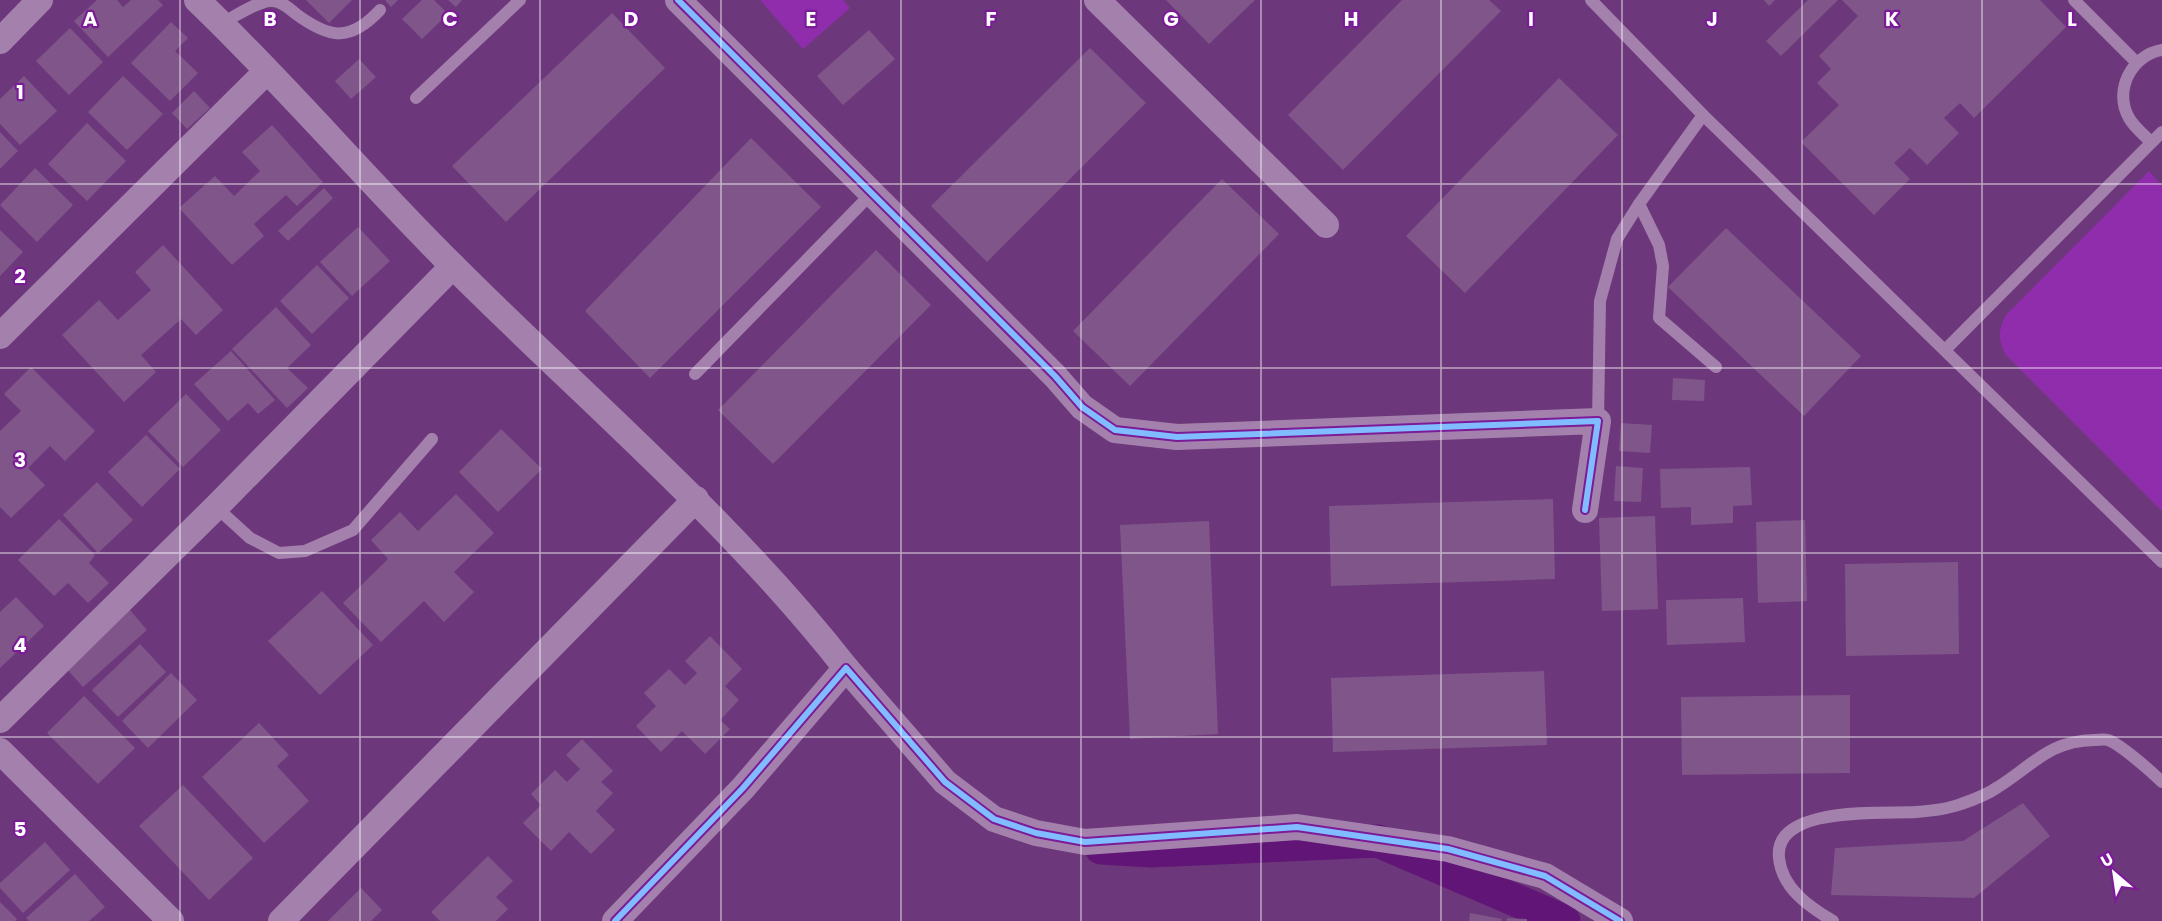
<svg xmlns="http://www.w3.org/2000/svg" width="2162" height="921" viewBox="0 0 2162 921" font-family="Poppins,sans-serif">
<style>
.green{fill:#8f2dac}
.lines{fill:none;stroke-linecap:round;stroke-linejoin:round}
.canal{stroke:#611576;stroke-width:33}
.building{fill:#7f558a}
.service{stroke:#a481ad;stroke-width:12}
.minor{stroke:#a481ad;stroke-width:26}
.cycleway-casing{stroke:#7c1b98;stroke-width:10}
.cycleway{stroke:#80bcff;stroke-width:6}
.grid{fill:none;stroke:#fff;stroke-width:1.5;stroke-opacity:0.55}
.grid-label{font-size:20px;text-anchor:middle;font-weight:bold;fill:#fff;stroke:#7c1b98;stroke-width:4.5;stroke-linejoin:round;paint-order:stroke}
</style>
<rect width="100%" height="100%" fill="#6d387b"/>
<g class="green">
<path d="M760,0H843L850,8L803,49Z"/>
<path d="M2149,171L2162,186V511L2005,354C1998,339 1998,330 2006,315Z"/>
</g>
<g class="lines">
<path class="canal" d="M1101,848L1150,851L1378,841L1564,921"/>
</g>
<g class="building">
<path d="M97,0H117L123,7L131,0H158L163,5L108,57L74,21Z"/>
<path d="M306,0H352L329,23Z"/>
<path d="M385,0H398L391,7Z"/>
<path d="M422,0H434L448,14L422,39L402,19Z"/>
<path d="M448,0H462L456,7Z"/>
<path d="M1166,0H1255L1209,44Z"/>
<path d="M1402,0H1489L1501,11L1343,170L1288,115Z"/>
<path d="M1764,0H1775L1769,6Z"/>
<path d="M1808,0H1838L1781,56L1766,41Z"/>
<path d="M1842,0H2040L2066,27L1974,118L1960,103L1944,118L1959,133L1927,165L1910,148L1894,163L1910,179L1874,215L1801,142L1839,105L1817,83L1831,69L1819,56L1858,16Z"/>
<path d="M612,13L665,68L506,222L452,166Z"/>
<path d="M171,22L188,38L175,51L198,73L170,101L131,63Z"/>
<path d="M70,28L103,62L69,95L36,61Z"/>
<path d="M869,30L895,59L843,105L817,76Z"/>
<path d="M1090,48L1146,103L987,262L931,206Z"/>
<path d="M359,59L376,77L351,99L335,81Z"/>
<path d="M24,76L57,111L20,145L0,124V99Z"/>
<path d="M123,76L163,114L127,150L88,112Z"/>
<path d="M1559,78L1618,135L1465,293L1406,236Z"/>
<path d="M194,91L210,108L187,129L172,113Z"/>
<path d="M87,123L126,161L87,201L48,164Z"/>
<path d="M272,125L323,182L297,206L286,195L254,224L264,236L232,265L179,208L215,176L234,196L260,171L242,152Z"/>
<path d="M0,132L18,151L0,169Z"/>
<path d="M751,138L821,207L650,378L585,311Z"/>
<path d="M35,168L73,205L37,242L0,205Z"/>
<path d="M1222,179L1279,234L1130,386L1073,331Z"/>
<path d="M324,188L333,198L288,241L278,231Z"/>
<path d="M358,227L390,261L352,296L320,262Z"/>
<path d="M1726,228L1861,356L1804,416L1668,287Z"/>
<path d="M0,230L23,252L0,276Z"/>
<path d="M163,245L223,310L196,335L181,319L141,355L156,372L124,402L62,335L99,300L118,320L151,290L135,272Z"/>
<path d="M876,250L931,305L773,464L718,410Z"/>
<path d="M317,265L349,298L312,334L280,301Z"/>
<path d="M276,307L311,345L287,368L308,388L287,408L232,349Z"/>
<path d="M231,351L275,400L258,414L248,403L228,421L194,384Z"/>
<path d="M31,367L95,431L65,461L50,446L28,468L45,485L11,518L0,507V431L21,411L4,394Z"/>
<path d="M1673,378L1705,380L1704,401L1672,400Z"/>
<path d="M186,394L221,430L183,467L148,431Z"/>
<path d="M1621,423L1652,425L1650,453L1619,451Z"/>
<path d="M501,429L542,469L498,512L459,472Z"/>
<path d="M146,435L180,469L142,507L108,472Z"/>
<path d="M1616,466L1643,468L1641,502L1614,501Z"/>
<path d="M1750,467L1752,505L1733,506V523L1691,525V507L1661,508L1660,469Z"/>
<path d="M97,482L133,520L98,553L63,515Z"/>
<path d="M456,494L494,533L454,572L474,592L444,622L424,601L381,642L343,603L388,559L371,540L400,512L418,531Z"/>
<path d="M1553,499L1555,579L1331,586L1329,506Z"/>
<path d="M1655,516L1658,609L1602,611L1599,518Z"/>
<path d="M59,519L95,555L89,563L109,583L88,603L68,583L54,596L18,560Z"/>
<path d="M1805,520L1807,601L1758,603L1756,522Z"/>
<path d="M1209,521L1218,734L1130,739L1120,525Z"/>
<path d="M1958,562L1959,654L1846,656L1845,564Z"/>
<path d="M322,591L373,645L320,695L268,641Z"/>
<path d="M16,597L44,626L0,668V612Z"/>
<path d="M1743,598L1745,642L1667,645L1666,600Z"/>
<path d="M129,609L147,630L83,687L65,667Z"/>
<path d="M710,636L742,669L725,686L739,700L720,720L730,729L705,754L682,731L661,752L636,726L656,706L644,693L669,669L685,685L697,673L685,661Z"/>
<path d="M140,644L166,672L118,717L92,690Z"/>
<path d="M1544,671L1547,745L1333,752L1331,678Z"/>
<path d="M171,673L197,700L148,748L122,721Z"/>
<path d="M1850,695V773L1682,775L1681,697Z"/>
<path d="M84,696L135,748L98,784L47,733Z"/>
<path d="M259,723L289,755L277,766L309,801L264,843L202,777Z"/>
<path d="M582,739L613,771L601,782L613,793L596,811L615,830L591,854L569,832L551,851L523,823L541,805L531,794L555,770L567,782L580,769L566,755Z"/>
<path d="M183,785L253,858L209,900L139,826Z"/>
<path d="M2023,803L2050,836L1974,898L1831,895L1835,848L1963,841Z"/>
<path d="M45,842L70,870L23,913L0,888V883Z"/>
<path d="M488,856L513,881L496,897L508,909L496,921H440L431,912Z"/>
<path d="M75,874L105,907L89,921H29L26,918Z"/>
<path d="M361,888L382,910L371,921H328Z"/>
<path d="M0,902L17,919L15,921H0Z"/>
<path d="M1470,913L1502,919L1501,921H1469Z"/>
<path d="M1507,918L1527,919V921H1507Z"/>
</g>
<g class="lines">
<g class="service">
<path d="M1591,0L1703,115L2162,562"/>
<path d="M2074,0L2136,62"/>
<path d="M222,23C234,17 259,0 272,1C282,1 290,9 296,14C330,39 350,42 380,10"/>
<path d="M416,98L520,0"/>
<path d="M2151,142C2144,135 2134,127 2129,118C2113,90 2132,55 2162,50"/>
<path d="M1639,204L1659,245L1663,266L1659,318L1716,367"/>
<path d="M1945,350L2162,132"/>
<path d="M695,374L871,194"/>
<path d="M1598,421L1600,301L1617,239L1639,204L1703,115"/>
<path d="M216,507L250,538L279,553L305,551L353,530L432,439"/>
<path d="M1833,921C1808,906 1782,888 1779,858C1773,805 1884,814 1916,812C1930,811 1948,809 1961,804C1973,800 1988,794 1998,787C2033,765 2049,741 2094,740C2098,740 2104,739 2108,740C2120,744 2152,772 2162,782"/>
</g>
<g class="minor">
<path d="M197,0C286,85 366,180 454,267C586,399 730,520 846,668"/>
<path d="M678,0L1055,376L1082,407L1115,430L1177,437L1598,421L1585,510"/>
<path d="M1097,0L1326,225"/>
<path d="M0,41L40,0"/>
<path d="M0,336L267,71"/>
<path d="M0,720L216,507L453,266"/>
<path d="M0,751L171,921"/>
<path d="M281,921L696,499"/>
<path d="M615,921L743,788L846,668L945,782L994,819L1036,833L1085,842L1297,827L1448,849L1545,876L1620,921"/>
</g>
<g class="cycleway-casing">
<g id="cycleway">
<path d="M678,0L1055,376L1082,407L1115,430L1177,437L1598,421L1585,510"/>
<path d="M615,921L743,788L846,668L945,782L994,819L1036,833L1085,842L1297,827L1448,849L1545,876L1620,921"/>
</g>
</g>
<use href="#cycleway" class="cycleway"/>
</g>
<path class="grid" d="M180,0V921M360,0V921M540,0V921M721,0V921M901,0V921M1081,0V921M1261,0V921M1441,0V921M1622,0V921M1802,0V921M1982,0V921M0,184H2162M0,368H2162M0,553H2162M0,737H2162"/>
<g class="grid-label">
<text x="90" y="26">A</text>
<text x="270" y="26">B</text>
<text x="450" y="26">C</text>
<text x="631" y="26">D</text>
<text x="811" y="26">E</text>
<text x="991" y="26">F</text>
<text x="1171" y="26">G</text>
<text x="1351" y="26">H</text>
<text x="1531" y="26">I</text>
<text x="1712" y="26">J</text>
<text x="1892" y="26">K</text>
<text x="2072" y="26">L</text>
<text x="20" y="99">1</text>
<text x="20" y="283">2</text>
<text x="20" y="467">3</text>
<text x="20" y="652">4</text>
<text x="20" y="836">5</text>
</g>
<g transform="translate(2114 873) rotate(331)" stroke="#7c1b98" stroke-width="4.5" paint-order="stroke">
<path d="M0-4.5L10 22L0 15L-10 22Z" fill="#ffffff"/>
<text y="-9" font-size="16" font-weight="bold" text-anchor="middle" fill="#ffffff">U</text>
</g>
</svg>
